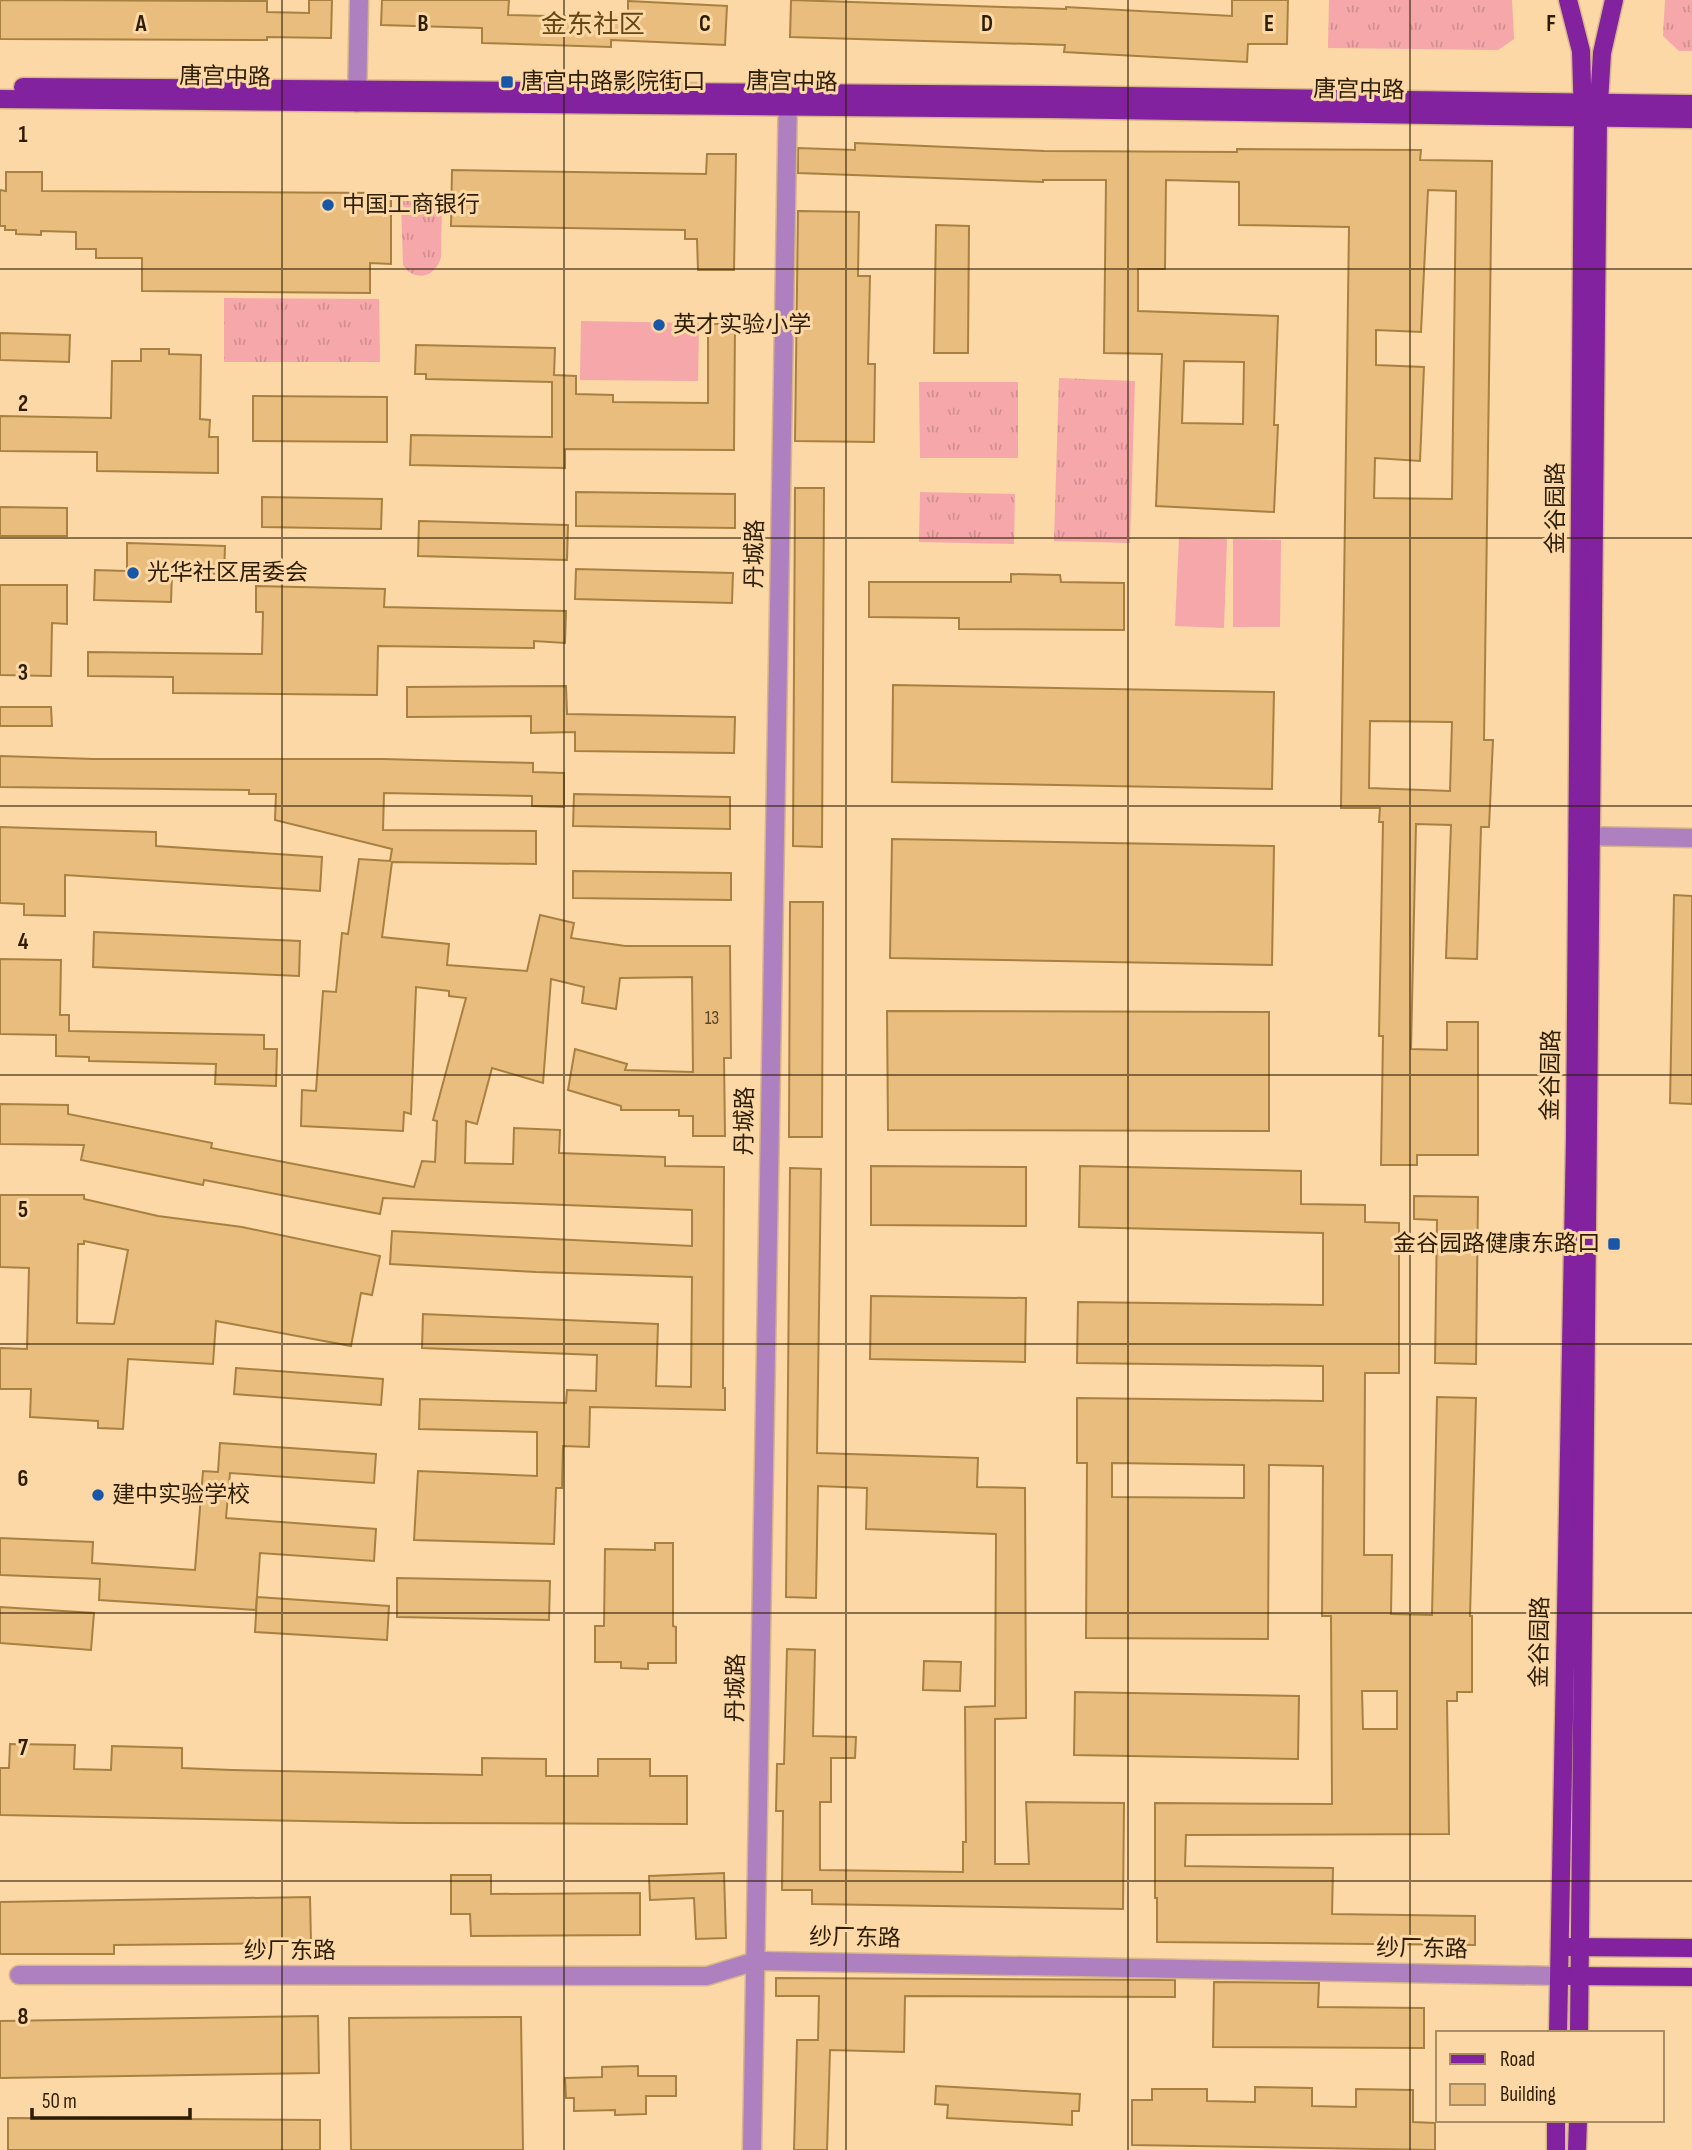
<svg xmlns="http://www.w3.org/2000/svg" width="1692" height="2150" viewBox="0 0 1692 2150" font-family="'Sofia Sans Condensed','Noto Sans SC',sans-serif">
<style>
.grass{fill:url(#grass-tufts)}
.pitch{fill:#f5a7aa}
.building{fill:#e8bd7e;stroke:#a88041;stroke-width:2;fill-rule:evenodd}
.lines{fill:none;stroke-linecap:round;stroke-linejoin:round}
.minor-casing{stroke:#d6b689;stroke-width:21}
.major-casing{stroke:#d6b689;stroke-width:21}
.minor{stroke:#ae80bf;stroke-width:18}
.major{stroke:#82229e;stroke-width:18}
.grid{fill:none;stroke:#2d1d03;stroke-width:2;stroke-opacity:0.55}
.poi-dot{fill:#1857a7;stroke:#fbd8a6;stroke-width:2.5}
.labels{text-anchor:middle;dominant-baseline:central;stroke-width:6;stroke-linejoin:round;paint-order:stroke}
.number-label{font-size:19px;fill:#5c4522}
.street-label{font-size:23px;fill:#2d1d03;stroke:#fbd8a6}
.poi-label{font-size:23px;fill:#2d1d03;stroke:#fbd8a6;text-anchor:start}
.quarter-label{font-size:26px;fill:#654716;stroke:#fbd8a6}
.grid-label{font-size:23px;text-anchor:middle;font-weight:bold;fill:#2d1d03;stroke:#fbd8a6;stroke-width:6;stroke-linejoin:round;paint-order:stroke}
</style>
<defs>
<pattern id="grass-tufts" width="24" height="20" patternUnits="userSpaceOnUse" patternTransform="scale(1.75)"><rect width="24" height="20" fill="#f5a7aa"/><path d="M3 7l-1-3M5 7V3M7 7l1-3M15 17l-1-3M17 17v-4M19 17l1-3" fill="none" stroke="#d28f91"/></pattern>
</defs>
<rect width="100%" height="100%" fill="#fbd8a6"/>
<g class="grass">
<path d="M1329,0H1512L1514,39L1498,50L1328,48Z"/>
<path d="M1665,0H1692V51H1679L1663,36Z"/>
<path d="M401,201H442L441,257C436,277 415,283 403,265Z"/>
<path d="M224,298L379,299L380,362H224Z"/>
<path d="M1059,378L1135,381L1130,543L1054,541Z"/>
<path d="M919,382H1018V458H920Z"/>
<path d="M920,492L1015,494L1014,544L919,542Z"/>
</g>
<g class="pitch">
<path d="M581,321L699,323L698,381L580,380Z"/>
<path d="M1179,537L1227,539L1224,628L1175,626Z"/>
<path d="M1233,539L1281,540L1280,627H1233Z"/>
</g>
<g class="building">
<path d="M0,0L267,1V12L309,13V0H332L331,38L267,37V40L0,39Z"/>
<path d="M382,0H509L508,15L628,18V1L727,6L725,45L611,40V47L482,43V28L381,25Z"/>
<path d="M791,0L1066,9V7L1232,16V0H1288L1287,44H1248L1247,62L1064,52L1065,45L790,37Z"/>
<path d="M855,143L1044,151L1237,152V149L1421,150L1420,160L1492,161L1484,740H1493L1489,827H1481L1477,959L1446,958L1451,825L1416,824L1411,1049L1447,1050V1022H1478V1155H1417V1165H1381L1383,1036H1379L1383,822H1379L1380,808H1341L1349,227L1239,225V182L1166,180L1165,269H1138V311L1278,316L1274,425H1278L1274,512L1156,506L1162,354L1104,353L1106,180H1043V182L798,173V148L855,150ZM1428,190L1456,191L1452,499L1374,498L1375,458L1420,461L1424,367L1376,365V330L1421,332ZM1184,361L1244,362L1243,424L1182,423ZM1370,721L1452,722L1450,791L1369,788Z"/>
<path d="M707,154H736L734,270H698L697,239H685V230L451,226L452,170L706,174Z"/>
<path d="M6,172H42V191L391,193V264L370,263V293L142,291V258H96V249H76V232L41,231V235L16,234V230H5V226H0V190L6,191Z"/>
<path d="M798,211L859,212L858,276H870L868,364H875L874,442L795,441Z"/>
<path d="M936,225L969,226L968,353H934Z"/>
<path d="M708,324H735L734,450L565,449V468L410,465L411,435L552,437V382L426,379V374H415L416,345L555,348L554,375L576,376V394L613,395V402L708,403Z"/>
<path d="M0,333L70,335L69,362L0,360Z"/>
<path d="M141,349H169V354L201,355L200,419L210,420L209,437H218V473L97,471V452L0,451V416L111,418L112,361H141Z"/>
<path d="M253,396L387,397V442L253,441Z"/>
<path d="M795,488H824L822,847L793,846Z"/>
<path d="M576,492L735,494V528L576,526Z"/>
<path d="M262,497L382,499L381,529L262,527Z"/>
<path d="M0,507L67,508V536H0Z"/>
<path d="M419,521L568,525L567,560L418,556Z"/>
<path d="M127,543L225,546L224,574L172,572L171,602L94,600L95,570L127,571Z"/>
<path d="M576,569L733,573L732,603L575,599Z"/>
<path d="M1011,574L1060,575L1061,582L1124,583V630L959,629V618L869,617V582H1011Z"/>
<path d="M0,585H67V624L52,623L51,676L0,675Z"/>
<path d="M256,586L385,589L384,607L566,611L565,643L534,641V648L378,646L377,695L173,693V677L88,676V652L262,654L263,612H256Z"/>
<path d="M893,685L1274,692L1272,789L892,782Z"/>
<path d="M566,686L567,714L735,717L734,753L575,751V732L531,733V716L407,717V687Z"/>
<path d="M0,707H51L52,726H0Z"/>
<path d="M0,756L93,759H383L533,763V772L564,773V807L532,806V796L384,793L383,830L536,831V864L392,862L382,937L449,944L447,965L527,971L540,915L574,923L571,938L625,946H730L731,1058H724L725,1136H693V1116H679V1110H621V1106L568,1090L575,1049L627,1064L625,1070L693,1072L692,977L620,978L616,1009L582,1003L584,987L551,979L543,1083L492,1068L477,1124L466,1121L465,1163L513,1164L514,1128L560,1130L559,1153L665,1157V1166L724,1167L723,1388H725V1410L590,1407L589,1447L563,1446L562,1488H556L554,1544L414,1540L418,1471L537,1476V1432L419,1429L420,1399L566,1403L567,1390L596,1391L597,1355L422,1348L423,1314L658,1324L656,1386L691,1387L692,1277L536,1272L390,1264L392,1231L692,1246V1210L383,1198L380,1214L204,1180L203,1185L81,1160L84,1145L0,1144V1104L68,1105V1114L212,1143L211,1148L414,1187L422,1161L435,1162L437,1121L433,1120L466,998L449,996V991L416,987L411,1114L404,1112L403,1131L301,1126L302,1090L316,1091L323,991L336,992L342,933L348,934L359,859L390,861L392,849L275,820L276,794H249V790L0,787Z"/>
<path d="M574,794L730,797V829L573,826Z"/>
<path d="M0,827L156,832V846L322,857L320,891L65,875V916L24,915V904L0,903Z"/>
<path d="M892,839L1274,846L1272,965L890,958Z"/>
<path d="M573,871L731,873V900L573,898Z"/>
<path d="M1674,895L1692,896V1104L1670,1103Z"/>
<path d="M790,902H823L822,1137H789Z"/>
<path d="M94,932L300,941L299,976L93,967Z"/>
<path d="M0,959L61,960L60,1015H69V1031L264,1035V1049H277L276,1086L215,1084L216,1064L89,1061V1057L56,1056V1035L0,1034Z"/>
<path d="M887,1011L1269,1012V1131L888,1130Z"/>
<path d="M871,1166L1026,1167V1226L871,1225Z"/>
<path d="M1080,1166L1301,1171V1204L1365,1205V1222L1399,1223V1373H1365L1364,1555H1392L1391,1614L1432,1615L1437,1397L1476,1398L1470,1616H1472V1692H1457V1701H1447L1449,1834L1186,1835L1185,1866L1333,1868L1332,1914L1475,1916V1945L1157,1942V1898H1155V1803L1332,1804L1331,1616H1322L1323,1466L1269,1465L1268,1639L1086,1638L1087,1463H1077V1398L1323,1401V1366L1077,1363L1078,1302L1323,1305V1233L1079,1227ZM1112,1463L1244,1465V1498L1112,1497ZM1362,1691H1397V1729H1363Z"/>
<path d="M790,1168L821,1169L817,1453L978,1458L977,1487L1025,1488L1026,1718L995,1719V1864H1029L1026,1802L1124,1803L1123,1909L812,1904V1890H782L783,1811H776L777,1764H784L787,1649L815,1650L813,1736L856,1737L855,1758H831V1802H820V1870L963,1872V1842H966L965,1707L995,1706L996,1534L866,1529L867,1488L818,1486L816,1598L786,1597Z"/>
<path d="M0,1195H84V1199L158,1216L242,1227L380,1256L372,1295L361,1293L351,1346L216,1321L213,1364L128,1359L123,1429L98,1428V1421L30,1417L31,1389H0V1348L27,1349L29,1268L0,1267ZM84,1241L128,1250L114,1324L77,1323L78,1244H84Z"/>
<path d="M1414,1196L1478,1197L1476,1364L1435,1363L1437,1220L1414,1219Z"/>
<path d="M871,1296L1026,1298L1025,1362L870,1359Z"/>
<path d="M236,1368L383,1379L381,1405L234,1394Z"/>
<path d="M220,1443L376,1454L374,1483L230,1473L226,1518L376,1529L374,1561L260,1553L256,1610L99,1600L100,1579L0,1575V1538L93,1542L92,1563L195,1570L203,1471L218,1472Z"/>
<path d="M655,1543H673V1626L676,1627V1663H648V1669L621,1668V1662H595V1626H604L605,1549L655,1550Z"/>
<path d="M397,1578L550,1581L549,1620L397,1617Z"/>
<path d="M257,1597L389,1606L387,1640L255,1632Z"/>
<path d="M0,1607L94,1613L91,1650L0,1643Z"/>
<path d="M924,1661L961,1662L960,1691L923,1690Z"/>
<path d="M1075,1692L1299,1696L1298,1759L1074,1755Z"/>
<path d="M10,1744L75,1745L74,1769L111,1770L112,1746L182,1748V1768L232,1770L482,1775V1758L546,1759V1776H598V1759H650V1776H687V1824L404,1823L0,1815V1768H9Z"/>
<path d="M724,1873L726,1938L696,1939L694,1898L650,1900L649,1876Z"/>
<path d="M451,1875H491V1894L640,1893V1935L471,1936L470,1914H451Z"/>
<path d="M310,1897L311,1943L114,1945V1954H0V1902Z"/>
<path d="M776,1978L1175,1980V1997L905,1996L904,2052L830,2050L827,2150H794L797,2040H818L819,1996H776Z"/>
<path d="M1214,1982L1319,1983L1318,2007L1424,2008V2048L1213,2047Z"/>
<path d="M318,2016L319,2073L0,2078V2021Z"/>
<path d="M521,2017L523,2150H351L349,2018Z"/>
<path d="M638,2066V2076H676V2096H646V2114L615,2115V2110L574,2111V2098H566L565,2078L602,2077V2067Z"/>
<path d="M936,2086L1080,2094L1079,2111H1072V2125L947,2118L948,2105L935,2104Z"/>
<path d="M1255,2087L1312,2088V2106L1356,2107V2089L1413,2090V2122L1435,2123V2150L1132,2145V2100H1152V2089H1207V2101L1255,2102Z"/>
<path d="M8,2118L320,2120V2150H8Z"/>
</g>
<g class="lines">
<g class="minor-casing">
<g id="minor">
<path d="M357,103L359,0"/>
<path d="M1579,836L1692,838"/>
<path d="M19,1975L707,1976L756,1961L1559,1976"/>
<path d="M752,2150L788,93"/>
</g>
</g>
<g class="major-casing">
<g id="major">
<path d="M23,87L1049,95L1692,104"/>
<path d="M0,99L1048,109L1692,119"/>
<path d="M1569,1947L1692,1948"/>
<path d="M1569,1976L1692,1977"/>
<path d="M1558,2033L1575,1137L1583,118L1581,51L1568,0"/>
<path d="M1579,2033L1598,118L1602,53L1614,0"/>
<path d="M1556,2150V2120"/>
<path d="M1577,2150L1578,2120"/>
</g>
</g>
<use href="#minor" class="minor"/>
<use href="#major" class="major"/>
</g>
<path class="grid" d="M282,0V2150M564,0V2150M846,0V2150M1128,0V2150M1410,0V2150M0,269H1692M0,538H1692M0,806H1692M0,1075H1692M0,1344H1692M0,1613H1692M0,1881H1692"/>
<g class="poi-dot">
<rect x="500" y="75" width="14" height="14" rx="3.5"/>
<circle cx="328" cy="205" r="7"/>
<circle cx="659" cy="325" r="7"/>
<circle cx="133" cy="573" r="7"/>
<rect x="1607" y="1237" width="14" height="14" rx="3.5"/>
<circle cx="98" cy="1495" r="7"/>
</g>
<g class="labels">
<g class="number-label">
<text x="712" y="1018">13</text>
</g>
<g class="street-label">
<text transform="translate(225 77) rotate(1)">唐宫中路</text>
<text transform="translate(792 82) rotate(1)">唐宫中路</text>
<text transform="translate(1359 90) rotate(1)">唐宫中路</text>
<text transform="translate(1556 508) rotate(-90)">金谷园路</text>
<text transform="translate(755 554) rotate(-89)">丹城路</text>
<text transform="translate(1551 1075) rotate(-89)">金谷园路</text>
<text transform="translate(745 1121) rotate(-89)">丹城路</text>
<text transform="translate(1540 1642) rotate(-89)">金谷园路</text>
<text transform="translate(736 1688) rotate(-89)">丹城路</text>
<text transform="translate(855 1938) rotate(1)">纱厂东路</text>
<text transform="translate(1422 1949) rotate(1)">纱厂东路</text>
<text x="290" y="1951">纱厂东路</text>
</g>
<g class="poi-label">
<text x="521" y="82">唐宫中路影院街口</text>
<text x="342" y="205">中国工商银行</text>
<text x="673" y="325">英才实验小学</text>
<text x="147" y="573">光华社区居委会</text>
<text x="1600" y="1244" text-anchor="end">金谷园路健康东路口</text>
<text x="112" y="1495">建中实验学校</text>
</g>
<g class="quarter-label">
<text x="593" y="25">金东社区</text>
</g>
</g>
<g class="grid-label">
<text x="141" y="31">A</text>
<text x="423" y="31">B</text>
<text x="705" y="31">C</text>
<text x="987" y="31">D</text>
<text x="1269" y="31">E</text>
<text x="1551" y="31">F</text>
<text x="23" y="142">1</text>
<text x="23" y="411">2</text>
<text x="23" y="680">3</text>
<text x="23" y="949">4</text>
<text x="23" y="1217">5</text>
<text x="23" y="1486">6</text>
<text x="23" y="1755">7</text>
<text x="23" y="2024">8</text>
</g>
<rect x="1436" y="2031" width="228" height="91" fill="#fbd8a6" stroke="#a98d65" stroke-width="2"/>
<rect x="1450" y="2054" width="35" height="10" fill="#82229e" stroke="#a98d65" stroke-width="2"/>
<text x="1500" y="2066" font-size="21" fill="#2d1d03">Road</text>
<rect x="1450" y="2084" width="35" height="21" fill="#e8bd7e" stroke="#a98d65" stroke-width="2"/>
<text x="1500" y="2101" font-size="21" fill="#2d1d03">Building</text>
<path d="M32 2108v10h158v-10" fill="none" stroke="#2d1d03" stroke-width="3.5"/>
<text x="42" y="2108" font-size="21" fill="#2d1d03" stroke="#fbd8a6" stroke-width="5" paint-order="stroke">50 m</text>
</svg>
